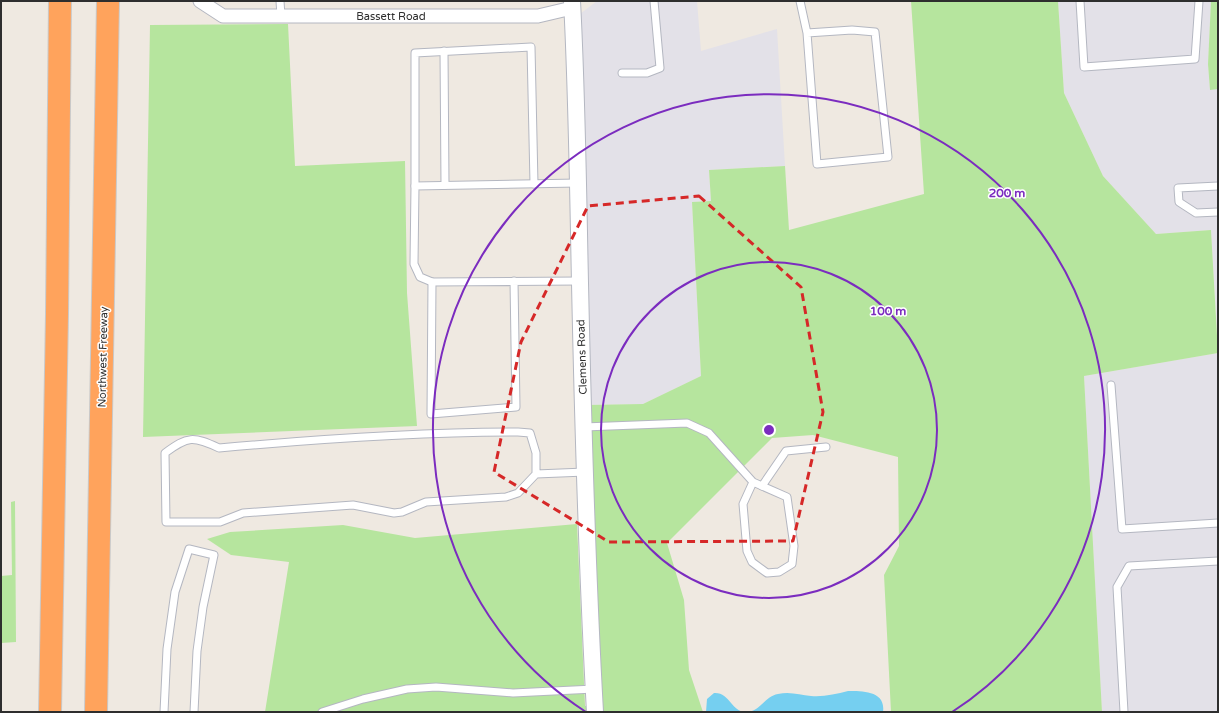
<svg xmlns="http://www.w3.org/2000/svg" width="1219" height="713" viewBox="0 0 1219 713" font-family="'Varela Round',sans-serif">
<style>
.industrial{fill:#e3e1e8}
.green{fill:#b6e59e}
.water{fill:#75cff0}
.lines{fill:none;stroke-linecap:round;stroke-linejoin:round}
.service-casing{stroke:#b4b7c1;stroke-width:9}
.minor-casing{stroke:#b4b7c1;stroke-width:15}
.tertiary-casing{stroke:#b4b7c1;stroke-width:18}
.motorway-casing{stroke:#c9c9c9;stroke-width:24}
.service{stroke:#fff;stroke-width:7}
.minor{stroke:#fff;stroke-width:13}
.tertiary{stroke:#fff;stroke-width:16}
.motorway{stroke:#ffa35c;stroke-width:22}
.marked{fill:none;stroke:#d62828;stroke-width:3;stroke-dasharray:8 5;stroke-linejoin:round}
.ring{fill:none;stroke:#7b2cbf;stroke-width:2}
.labels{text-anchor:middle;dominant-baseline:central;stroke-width:3;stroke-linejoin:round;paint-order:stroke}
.street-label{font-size:11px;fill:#2e2e2e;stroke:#fff}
.centre{fill:#7b2cbf;stroke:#fff;stroke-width:2}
.ring-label{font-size:12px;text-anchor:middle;font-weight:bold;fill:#7b2cbf;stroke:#fff;stroke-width:3;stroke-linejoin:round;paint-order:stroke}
</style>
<rect width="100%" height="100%" fill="#efe9e1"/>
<g class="industrial">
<path d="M597,1H697L701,51L777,29L785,166L709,170L711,201L692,202L701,376L643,404L586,405L580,14Z"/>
<path d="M1058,1H1211L1208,64L1210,89H1218V347L1211,230L1156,234L1103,176L1064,93Z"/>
<path d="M1218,353V712H1102L1084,376Z"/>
</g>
<g class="green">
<path d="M911,1H1058L1064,93L1103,176L1156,234L1211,230L1218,353L1084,376L1102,712H891L884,575L899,546L898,457L813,435L772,438L667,543L684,600L689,670L703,712H603L586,405L643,404L701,376L692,202L711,201L709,170L785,166L789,230L924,194Z"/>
<path d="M1211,1H1218V89L1210,90L1208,64Z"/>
<path d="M288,24L295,166L405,161L407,293L417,426L143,437L150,25Z"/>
<path d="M15,501L16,642L1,643V576L12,575L11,502Z"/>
<path d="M577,524L585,706L595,705V712H265L289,562L231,555L207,539L230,532L343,525L415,538Z"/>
</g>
<path class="water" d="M848,691C863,691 886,691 883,712H706L707,699L714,693C730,692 731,712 746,712C760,712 765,696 778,694C790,691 800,695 811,696C824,697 836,694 848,691Z"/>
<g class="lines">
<g class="service-casing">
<g id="service">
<path d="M280,1L281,16"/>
<path d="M800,1L807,33L817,164L888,157L875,32L852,30L807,33"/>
<path d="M1080,1L1084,67L1195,59L1199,1"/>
<path d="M444,51L445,185"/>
<path d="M622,73H647L660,68L654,1"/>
<path d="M415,186V53L531,47L534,184"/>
<path d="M1218,186L1178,188L1179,202L1196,213L1218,212"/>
<path d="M514,281L516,407L431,414L432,282L580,281"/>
<path d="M432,282L420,277L414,264L415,186L578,183"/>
<path d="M1111,385L1122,529L1218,523"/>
<path d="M584,427L687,423L709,433L753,482L787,497L794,546L792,564L779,572L767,573L752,562L747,551L743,504L753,482"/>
<path d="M536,474V453L530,433L518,432C417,432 318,439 219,448C193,436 188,436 165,453L166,522H220L243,513L353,505L394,513L402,512L426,502L506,497L518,493L536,474L585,472"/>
<path d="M762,486L786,451L826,447"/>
<path d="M164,712L167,649L175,592L189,549L214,555L203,607L197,651L194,712"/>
<path d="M322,712L363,699L407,689L436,687L513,693L594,689"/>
<path d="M1124,712L1117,587L1129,566L1218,561"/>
</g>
</g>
<g class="minor-casing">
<path id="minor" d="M200,1L223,16H538L572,8"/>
</g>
<g class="tertiary-casing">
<path id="tertiary" d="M572,1C577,95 578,189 580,283C583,426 587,569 595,712"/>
</g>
<g class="motorway-casing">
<g id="motorway">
<path d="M50,712L57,314L60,1"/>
<path d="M96,712L108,1"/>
</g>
</g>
<use href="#service" class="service"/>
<use href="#minor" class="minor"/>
<use href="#tertiary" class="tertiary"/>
<use href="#motorway" class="motorway"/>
</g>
<path class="marked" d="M699,196L801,287L823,412L793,541L609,542L494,472L521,342L588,206Z"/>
<g class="ring">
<circle cx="769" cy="430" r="168"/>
<path d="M586 712A336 336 0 1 1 952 712"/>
</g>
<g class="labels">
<g class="street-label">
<text x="391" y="16">Bassett Road</text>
<text transform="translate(103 357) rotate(-89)">Northwest Freeway</text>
<text transform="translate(582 357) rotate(-92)">Clemens Road</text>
</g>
</g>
<circle cx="769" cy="430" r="6" class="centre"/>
<g class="ring-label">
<text x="1007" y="197">200 m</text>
<text x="888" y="315">100 m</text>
</g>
<rect width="1219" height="713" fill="none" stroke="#2e2e2e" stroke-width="4"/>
</svg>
